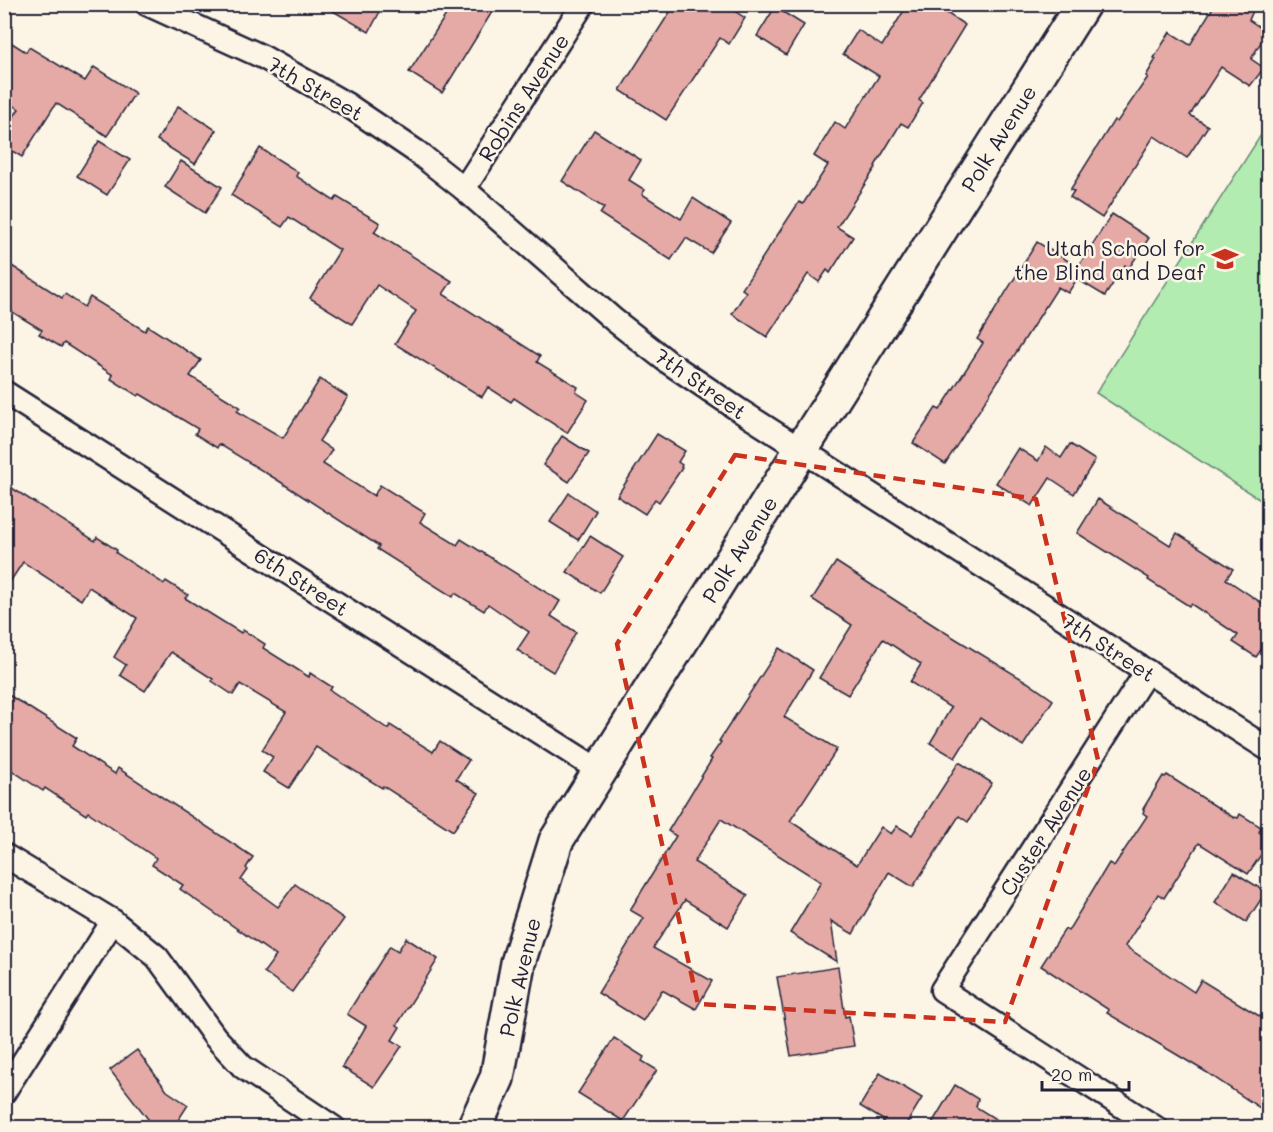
<svg xmlns="http://www.w3.org/2000/svg" width="1273" height="1132" viewBox="0 0 1273 1132" font-family="Mali,sans-serif">
<style>
.green{fill:#b2ecb1;stroke:#6a8776;stroke-width:1.5}
.building{fill:#e5aaa5;stroke:#22223b;stroke-width:1.5}
.lines{fill:none;stroke-linecap:round;stroke-linejoin:round}
.street-casing{stroke:#22223b;stroke-width:27}
.secondary-casing{stroke:#22223b;stroke-width:38}
.street{stroke:#fcf5e5;stroke-width:22}
.secondary{stroke:#fcf5e5;stroke-width:33}
.marked{fill:none;stroke:#c8321e;stroke-width:4.5;stroke-dasharray:12 8;stroke-linejoin:round}
.labels{text-anchor:middle;dominant-baseline:central;stroke-width:5;stroke-linejoin:round;paint-order:stroke}
.street-label{font-size:21px;fill:#22223b;stroke:#fcf5e5}
.poi-label{font-size:21px;fill:#22223b;stroke:#fcf5e5;text-anchor:end}
</style>
<rect width="100%" height="100%" fill="#fcf5e5"/>
<filter id="ink" filterUnits="userSpaceOnUse"><feTurbulence type="fractalNoise" baseFrequency=".0167" numOctaves="2"/><feDisplacementMap in="SourceGraphic" scale="12" xChannelSelector="R" yChannelSelector="G"/><feConvolveMatrix kernelMatrix="1 2 1 2 8 2 1 2 1" color-interpolation-filters="sRGB"/></filter>
<g filter="url(#ink)">
<path class="green" d="M1268,124V505L1096,393Z"/>
<g class="building">
<path d="M321,4H384L369,32Z"/>
<path d="M453,4H497L442,93L409,72Z"/>
<path d="M675,4H724L745,18L729,44L720,38L666,120L620,90Z"/>
<path d="M908,4H933L965,25L919,100L923,103L908,127L901,123L875,166L876,167L837,227L853,237L830,273L827,270L819,282L808,274L767,337L732,314L746,292L742,289L799,202L803,204L828,165L814,156L835,122L845,129L879,76L843,54L858,30L882,46Z"/>
<path d="M1215,4H1256L1249,20L1267,32L1251,59L1264,68L1250,86L1221,67L1190,115L1208,126L1187,158L1154,136L1102,218L1070,197L1074,191L1070,190L1114,120L1117,122L1148,77L1146,76L1156,59L1154,58L1170,32L1190,45Z"/>
<path d="M775,7L804,25L786,55L757,36Z"/>
<path d="M4,38L26,52L29,47L85,81L94,67L135,93L107,136L56,103L22,157L4,146V131L19,109L4,99Z"/>
<path d="M178,106L216,130L195,164L157,140Z"/>
<path d="M594,130L641,160L629,180L645,190L642,194L681,219L693,198L731,223L711,253L686,238L671,260L600,214L604,208L562,181Z"/>
<path d="M99,141L130,160L107,195L77,176Z"/>
<path d="M260,148L298,172L296,176L334,201L337,197L380,223L374,232L452,281L443,294L540,356L537,362L578,387L576,392L588,400L567,433L514,398L511,402L488,387L482,397L395,344L416,311L377,285L352,324L310,298L340,250L289,217L282,227L231,195Z"/>
<path d="M181,161L222,187L205,213L165,187Z"/>
<path d="M1112,214L1149,238L1129,268L1125,265L1105,296L1077,279L1068,293L1058,287L945,464L913,443L936,408L940,410L983,343L977,339L1037,242L1078,267Z"/>
<path d="M4,261L62,298L65,294L84,307L90,297L145,331L148,326L201,360L190,376L240,407L237,411L283,438L320,379L348,397L319,441L332,450L323,464L374,496L380,485L425,513L420,522L457,545L461,539L560,601L551,616L576,632L553,672L517,650L529,632L488,604L484,611L455,593L453,597L377,549L379,546L279,481L219,444L217,448L195,434L198,429L140,394L138,396L111,379L113,375L64,343L61,347L39,334L42,330L4,307Z"/>
<path d="M657,434L685,451L678,462L682,465L681,467L682,468L659,502L655,499L645,514L617,496Z"/>
<path d="M562,436L589,453L569,482L543,465Z"/>
<path d="M1070,444L1095,460L1074,494L1050,478L1032,506L996,483L1018,448L1038,461L1046,447L1061,458Z"/>
<path d="M4,483L95,541L97,537L117,550L116,553L164,584L166,581L188,595L185,598L241,633L243,630L265,644L263,648L309,677L310,673L332,687L330,690L388,729L390,725L433,752L440,741L469,760L456,779L479,793L453,831L383,786L382,788L316,747L289,788L263,772L273,757L262,750L286,712L240,684L233,695L212,681L213,679L171,652L145,691L120,675L126,665L114,657L137,618L89,587L81,600L23,562L4,591Z"/>
<path d="M569,493L596,511L578,540L550,522Z"/>
<path d="M1098,499L1170,545L1177,533L1233,569L1226,579L1269,608V639L1256,657L1233,642L1238,635L1191,604L1189,606L1148,580L1149,578L1077,533Z"/>
<path d="M590,536L623,557L600,593L567,572Z"/>
<path d="M836,562L938,628L1027,682L1053,700L1023,746L980,718L955,758L930,743L951,708L910,682L921,664L883,639L848,695L819,678L852,625L812,599Z"/>
<path d="M779,648L813,670L784,717L837,749L790,821L857,865L881,827L891,834L897,826L912,835L959,762L992,783L968,822L959,816L913,887L889,872L853,934L831,921L837,962L790,933L821,882L721,819L694,862L748,895L728,927L685,900L653,948L712,981L696,1009L662,990L643,1021L598,993L644,918L630,910L676,836L668,831L712,759L710,758L721,742L719,741Z"/>
<path d="M4,692L77,738L72,746L115,774L118,768L253,857L246,868L248,870L241,880L278,907L295,884L344,919L292,992L264,972L276,956L180,889L183,885L152,865L156,858L88,812L86,815L45,788L43,791L4,765Z"/>
<path d="M1167,775L1234,818L1235,817L1238,818L1240,814L1261,827L1259,832L1269,838V843L1248,874L1199,843L1164,898L1158,894L1125,946L1194,992L1201,980L1269,1022V1114L1206,1072L1107,1013L1109,1010L1041,966L1065,929L1068,931L1109,863L1114,866L1147,816L1143,813L1144,810L1143,809L1163,776L1165,777Z"/>
<path d="M1234,872L1266,892L1246,922L1215,902Z"/>
<path d="M406,938L438,959L397,1025L400,1027L392,1040L402,1046L374,1087L342,1067L366,1026L347,1014L390,946L398,951Z"/>
<path d="M838,967L845,1017L849,1016L854,1046L791,1056L777,977Z"/>
<path d="M614,1038L644,1057L642,1061L657,1070L623,1121L578,1093Z"/>
<path d="M137,1050L167,1091L188,1105L173,1128H155L110,1070Z"/>
<path d="M880,1073L922,1098L904,1128H883V1120L860,1106Z"/>
<path d="M955,1085L978,1099L976,1107L1010,1128H929Z"/>
</g>
<g class="lines">
<g class="street-casing">
<g id="street">
<path d="M147,4L263,57L346,104L417,152L464,189L614,320L668,362L739,410L1268,749"/>
<path d="M464,189L583,4"/>
<path d="M4,392L600,771"/>
<path d="M1147,671L942,990L1156,1128"/>
<path d="M4,855L113,921L157,957L215,1037L243,1067L334,1128"/>
<path d="M4,1092L113,921"/>
</g>
</g>
<g class="secondary-casing">
<path id="secondary" d="M474,1128L497,1078L518,963L556,841L801,450L1083,4"/>
</g>
<use href="#street" class="street"/>
<use href="#secondary" class="secondary"/>
</g>
</g>
<path class="marked" d="M735,455L1036,499L1098,760L1005,1022L698,1004L617,644Z"/>
<defs>
<g id="school-bare" transform="scale(2.07)"><path d="M0-5L7-2L0 1L-7-2ZM-4 1L0 2.5L4 1V4Q0 6-4 4Z" fill="#c8321e" stroke="#fcf5e5" stroke-width="2.5" paint-order="stroke"/></g>
</defs>
<g fill-rule="evenodd">
<use href="#school-bare" x="1225" y="259"/>
</g>
<g class="labels">
<g class="street-label">
<text transform="translate(316 88) rotate(30)">7th Street</text>
<text transform="translate(523 97) rotate(-57)">Robins Avenue</text>
<text transform="translate(998 138) rotate(-58)">Polk Avenue</text>
<text transform="translate(701 383) rotate(35)">7th Street</text>
<text transform="translate(739 549) rotate(-58)">Polk Avenue</text>
<text transform="translate(302 581) rotate(33)">6th Street</text>
<text transform="translate(1109 647) rotate(33)">7th Street</text>
<text transform="translate(1045 831) rotate(-57)">Custer Avenue</text>
<text transform="translate(519 977) rotate(-77)">Polk Avenue</text>
</g>
<g class="poi-label">
<text x="1205" y="247">Utah School for<tspan x="1205" dy="24">the Blind and Deaf</tspan></text>
</g>
</g>
<rect width="1273" height="1132" fill="none" stroke="#fcf5e5" stroke-width="24"/>
<rect x="12" y="12" width="1249" height="1108" fill="none" stroke="#22223b" stroke-width="2" filter="url(#ink)"/>
<path d="M1042 1081v9h87v-9" fill="none" stroke="#22223b" stroke-width="3"/>
<text x="1051" y="1081" font-size="18" fill="#22223b" stroke="#fcf5e5" stroke-width="4.5" paint-order="stroke">20 m</text>
</svg>
